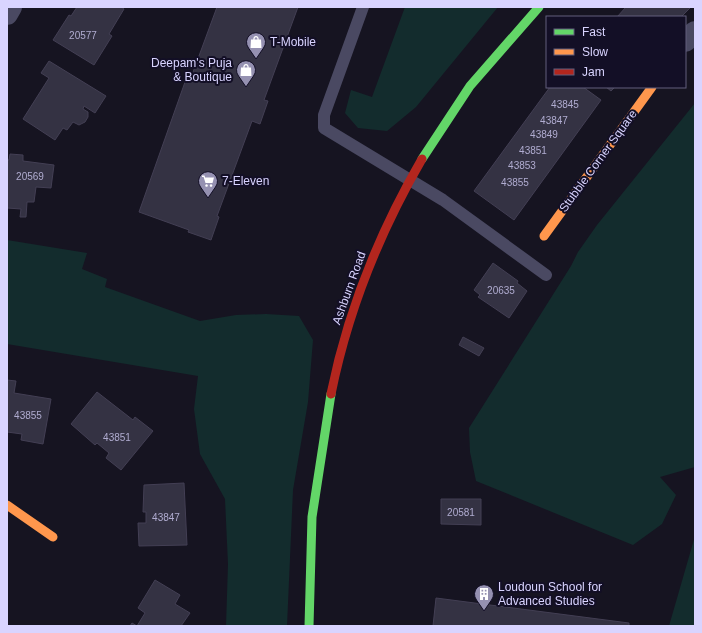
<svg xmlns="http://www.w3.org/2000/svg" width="702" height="633" viewBox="0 0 702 633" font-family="Arial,sans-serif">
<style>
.green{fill:#132c2d}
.building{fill:#343243;stroke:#433f54}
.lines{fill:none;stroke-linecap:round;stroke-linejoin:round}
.lane{stroke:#4a4962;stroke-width:12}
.street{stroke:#4a4962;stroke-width:22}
.fast{stroke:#63d668;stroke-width:9}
.slow{stroke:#ff974d;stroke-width:9}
.jam{stroke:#b3261e;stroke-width:9}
.labels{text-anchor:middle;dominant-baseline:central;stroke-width:4;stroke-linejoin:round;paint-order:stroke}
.number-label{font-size:10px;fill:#b0acd0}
.poi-label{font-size:12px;fill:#d9d4ff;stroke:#130f26;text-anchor:start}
.street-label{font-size:12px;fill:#d9d4ff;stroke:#130f26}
</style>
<rect width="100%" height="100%" fill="#161421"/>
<g class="green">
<path d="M405,7H498L416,107L387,131L358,128L345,113L351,90L372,97Z"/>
<path d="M695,103V467L660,477L676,495L662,524L633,545L476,481L470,452L469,428L571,266L578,252L597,225Z"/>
<path d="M7,240L87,253L82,269L107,279L105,287L200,321L236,315L266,314L299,316L313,340L308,402L293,490L287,626H226L228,564L225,499L200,454L194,409L198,376L7,344Z"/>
<path d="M695,536V626H669Z"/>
</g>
<g class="building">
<path d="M77,7H121L124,9L109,34L112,36L94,65L53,40L69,15L71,16Z"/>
<path d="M217,7H298L264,100L268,101L260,124L252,121L217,216L219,217L211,240L188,232L189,230L139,212L185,82L189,83Z"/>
<path d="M626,7H691L681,17H617Z"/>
<path d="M49,61L106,96L95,113L84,106L83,109L88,112V117L85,122L79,125L73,122L67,130L63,128L55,140L23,119L49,78L41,73Z"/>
<path d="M550,87H583L601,100L514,220L474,191Z"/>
<path d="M606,87H615L611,91Z"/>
<path d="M10,154L23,155V161L54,165L51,188L36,187L34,202H27L26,217H20L21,209L7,208V160H9Z"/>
<path d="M493,263L518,281L517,283L527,291L509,318L478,297L480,295L474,290Z"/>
<path d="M463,337L484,348L479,356L459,345Z"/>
<path d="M7,380L16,381L14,393L51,399L43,444L21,440L22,434L7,432Z"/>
<path d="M97,392L133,420L135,417L153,431L121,470L106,458L109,453L97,443L95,445L71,424Z"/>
<path d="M184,483L187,545L139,546L138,523H146V512H143L144,485Z"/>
<path d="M441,499H481V525L441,524Z"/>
<path d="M155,580L180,595L175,604L190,613L181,626H130L132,623L137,626L145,613L138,608Z"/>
<path d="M436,598L629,623V626H433Z"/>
</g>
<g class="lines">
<path class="lane" d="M363,7L324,115V128L443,200L546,275"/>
<g class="street">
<path d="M7,14L11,7"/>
<path d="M685,41L695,32"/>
</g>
<g class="fast">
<path d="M422,159L470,86L539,7"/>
<path d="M309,626L312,517L331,394"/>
</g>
<g class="slow">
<path d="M544,236L652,87"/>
<path d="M7,505L53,537"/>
</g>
<path class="jam" d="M331,394C348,310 379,233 422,159"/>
</g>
<defs>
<g id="shop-pin" transform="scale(1)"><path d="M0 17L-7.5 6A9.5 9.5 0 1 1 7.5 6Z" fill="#9591b1" stroke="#130f26"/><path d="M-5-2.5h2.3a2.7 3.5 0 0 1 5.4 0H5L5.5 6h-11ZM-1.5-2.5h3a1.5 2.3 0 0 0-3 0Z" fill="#fff"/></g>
<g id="supermarket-pin" transform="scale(1)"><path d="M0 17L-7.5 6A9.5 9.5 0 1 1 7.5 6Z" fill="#9591b1" stroke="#130f26"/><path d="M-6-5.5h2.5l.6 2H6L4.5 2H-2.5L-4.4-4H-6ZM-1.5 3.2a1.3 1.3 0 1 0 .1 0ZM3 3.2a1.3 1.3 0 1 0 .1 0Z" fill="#fff"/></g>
<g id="building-pin" transform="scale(1)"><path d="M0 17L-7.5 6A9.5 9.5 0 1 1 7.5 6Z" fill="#9591b1" stroke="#130f26"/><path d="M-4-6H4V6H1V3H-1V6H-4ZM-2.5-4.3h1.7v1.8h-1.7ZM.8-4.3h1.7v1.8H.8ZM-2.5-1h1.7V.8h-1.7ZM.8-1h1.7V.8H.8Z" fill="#fff"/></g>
</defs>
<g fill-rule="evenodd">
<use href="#shop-pin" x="256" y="42"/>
<use href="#shop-pin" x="246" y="70"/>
<use href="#supermarket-pin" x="208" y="181"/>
<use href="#building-pin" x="484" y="594"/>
</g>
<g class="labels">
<g class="number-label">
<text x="83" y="35">20577</text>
<text x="565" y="104">43845</text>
<text x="554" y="120">43847</text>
<text x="544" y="134">43849</text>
<text x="533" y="150">43851</text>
<text x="522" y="165">43853</text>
<text x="30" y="176">20569</text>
<text x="515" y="182">43855</text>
<text x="501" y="290">20635</text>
<text x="28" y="415">43855</text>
<text x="117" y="437">43851</text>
<text x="461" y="512">20581</text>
<text x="166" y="517">43847</text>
</g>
<g class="poi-label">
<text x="270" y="42">T-Mobile</text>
<text x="232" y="63" text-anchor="end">Deepam's Puja<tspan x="232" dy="14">&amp; Boutique</tspan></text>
<text x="222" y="181">7-Eleven</text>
<text x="498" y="587">Loudoun School for<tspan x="498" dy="14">Advanced Studies</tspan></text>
</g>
<g class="street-label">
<text transform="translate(598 161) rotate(-54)">Stubble Corner Square</text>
<text transform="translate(349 288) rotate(-70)">Ashburn Road</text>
</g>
</g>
<rect width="702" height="633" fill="none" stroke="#d9d4ff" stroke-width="16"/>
<rect x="546" y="16" width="140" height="72" fill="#130f26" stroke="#625e7d"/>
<rect x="554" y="29" width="20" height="6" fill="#63d668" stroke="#625e7d"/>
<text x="582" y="36" font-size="12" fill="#d9d4ff">Fast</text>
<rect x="554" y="49" width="20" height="6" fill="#ff974d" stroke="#625e7d"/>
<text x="582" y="56" font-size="12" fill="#d9d4ff">Slow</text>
<rect x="554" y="69" width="20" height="6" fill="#b3261e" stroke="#625e7d"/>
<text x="582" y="76" font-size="12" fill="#d9d4ff">Jam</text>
</svg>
